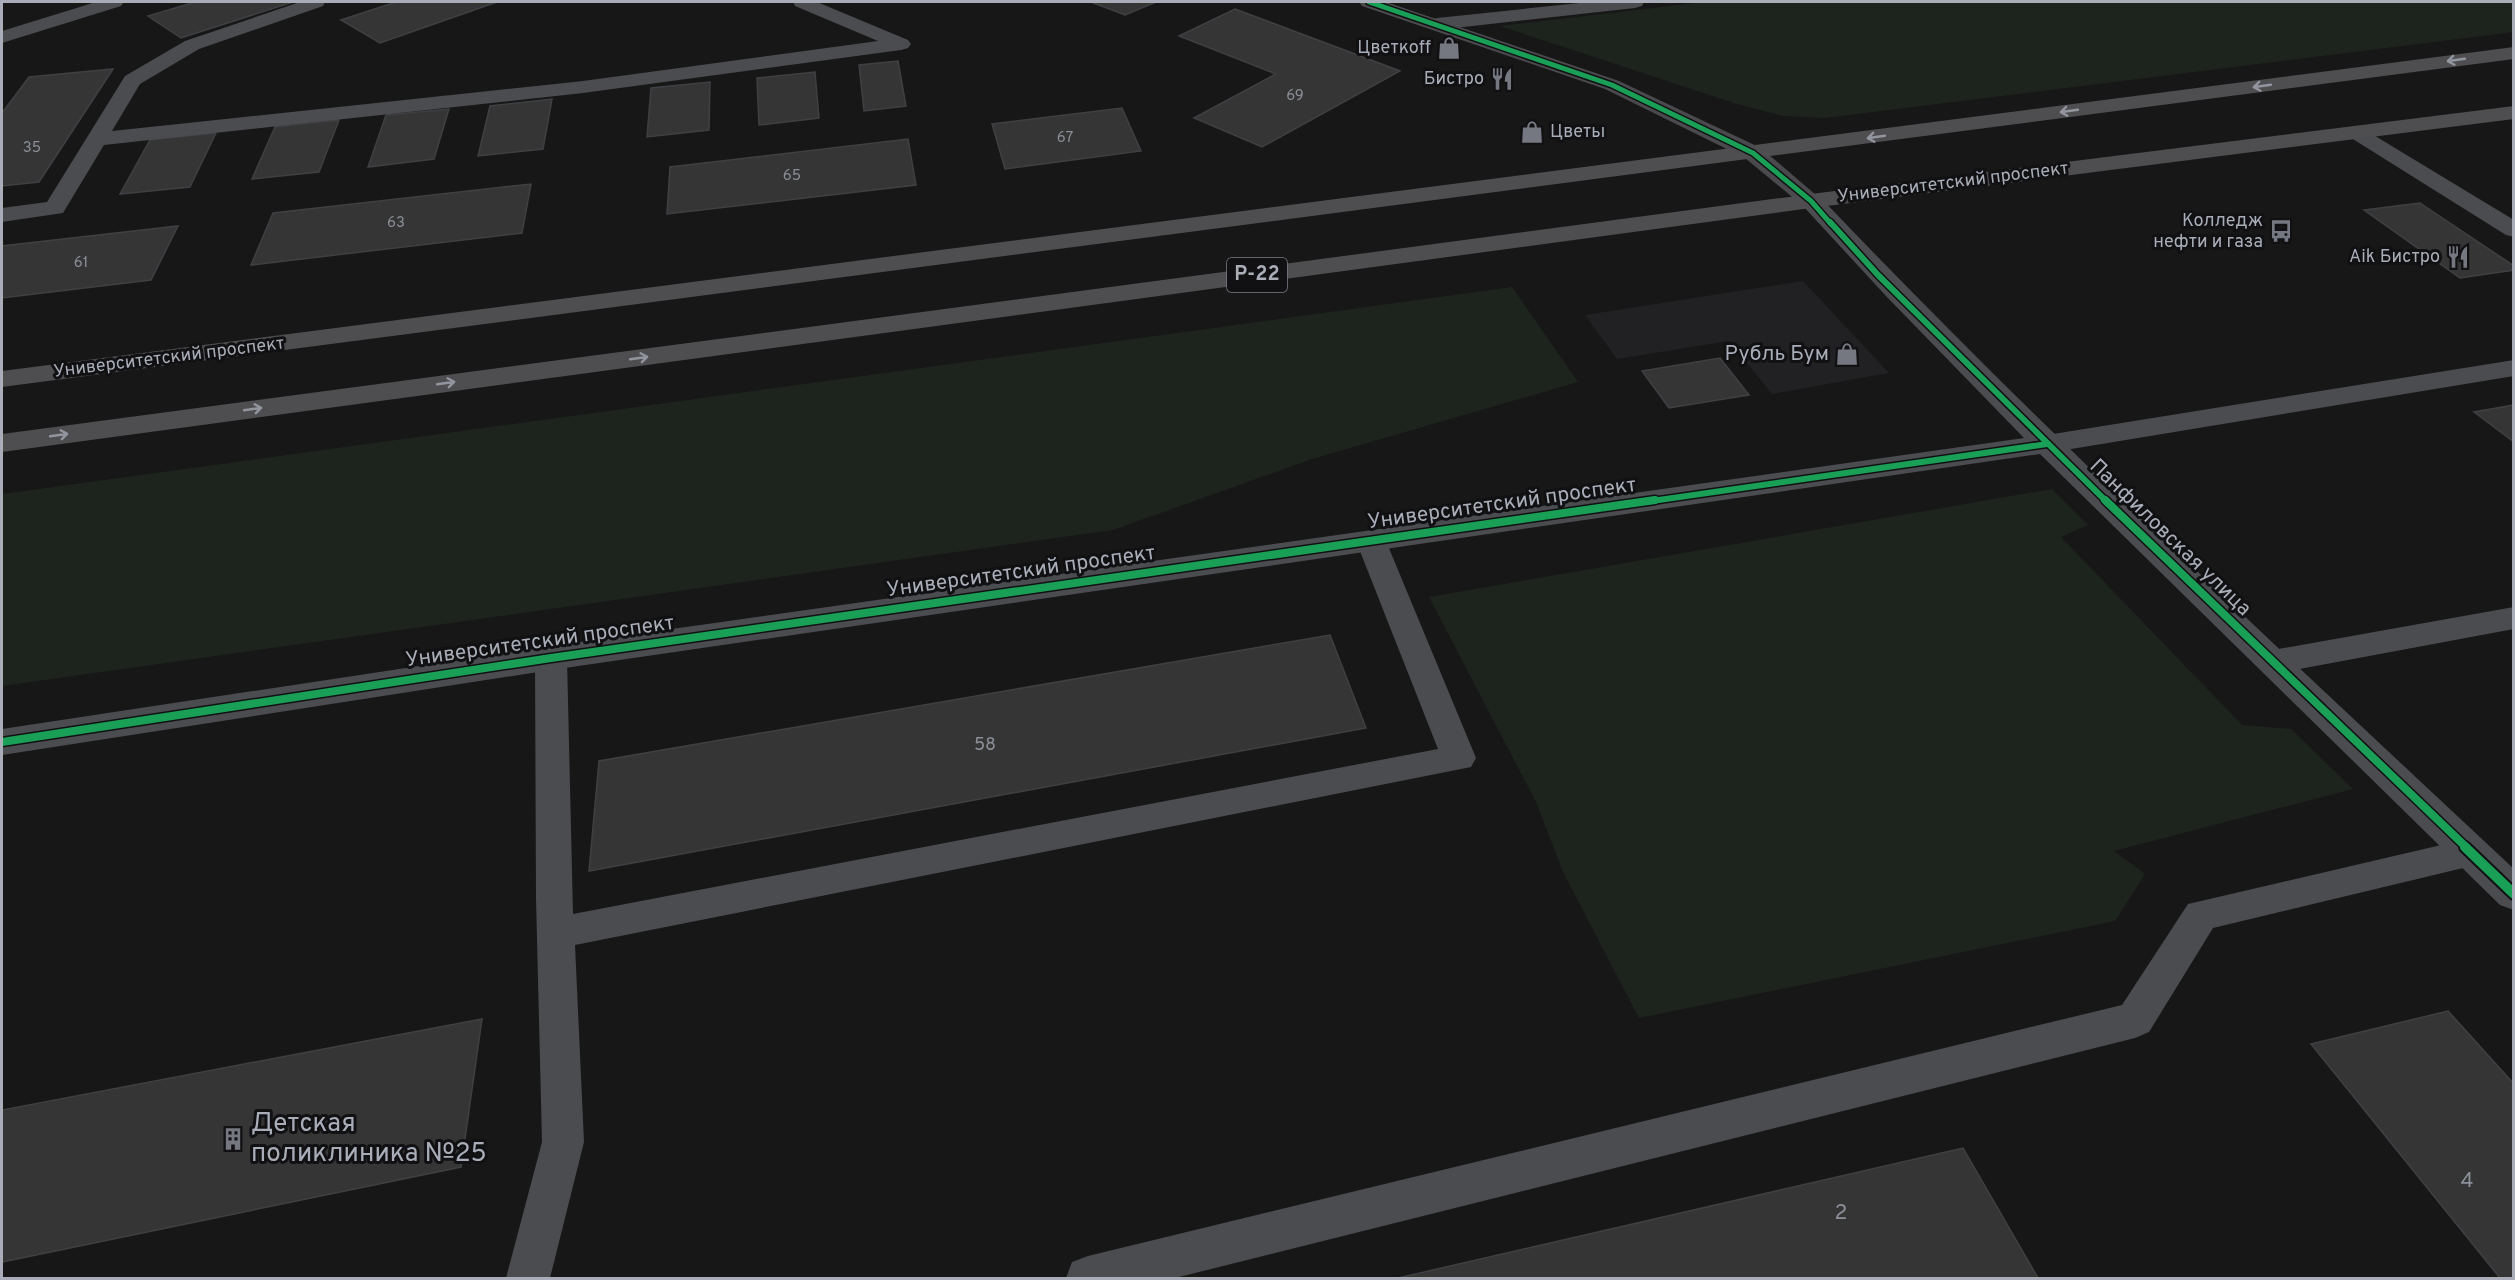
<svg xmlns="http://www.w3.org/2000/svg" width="2515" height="1280" viewBox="0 0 2515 1280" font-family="Overpass,sans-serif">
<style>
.built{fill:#212123}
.green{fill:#1d241e}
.building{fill:#353536;stroke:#3f4043;stroke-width:1.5}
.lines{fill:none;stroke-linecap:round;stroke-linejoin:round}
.lane{fill:#4b4c50;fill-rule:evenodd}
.street{fill:#4b4c50;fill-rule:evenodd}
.secondary{fill:#4a4a4e;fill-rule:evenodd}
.highway{fill:#4e4e51;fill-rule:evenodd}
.cycleway-far3-casing{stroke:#111113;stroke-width:8}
.cycleway-far2-casing{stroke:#111113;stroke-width:9}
.cycleway-far1-casing{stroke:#111113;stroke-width:11}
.cycleway-casing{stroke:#111113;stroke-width:14}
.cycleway-far3{stroke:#1a9f57;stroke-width:5}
.cycleway-far2{stroke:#1a9f57;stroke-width:6}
.cycleway-far1{stroke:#1a9f57;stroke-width:8}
.cycleway{stroke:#1a9f57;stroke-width:10}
.oneway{stroke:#92959e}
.labels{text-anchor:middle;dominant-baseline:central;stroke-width:6;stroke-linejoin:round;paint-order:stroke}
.far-number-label{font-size:15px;fill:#8b8f98}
.far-poi-label{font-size:18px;fill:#a8adb8;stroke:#111113;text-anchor:end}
.far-street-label{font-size:18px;fill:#a8adb8;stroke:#111113}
.number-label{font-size:18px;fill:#8b8f98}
.shield{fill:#111113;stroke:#7b7e86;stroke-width:1.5}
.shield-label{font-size:20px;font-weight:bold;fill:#a8adb8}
.poi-label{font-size:21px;fill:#a8adb8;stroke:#111113;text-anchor:end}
.street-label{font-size:21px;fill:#a8adb8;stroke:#111113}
.near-number-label{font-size:21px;fill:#8b8f98}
.near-poi-label{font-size:26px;fill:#a8adb8;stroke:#111113;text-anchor:start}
</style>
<rect width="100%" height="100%" fill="#171717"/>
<path class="built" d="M1803,281L1889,373L1772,394L1729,341L1617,359L1585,315Z"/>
<g class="green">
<path d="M1704,2H2513L2514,32L1825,118L1783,116L1737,104L1500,26Z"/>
<path d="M1512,287L1578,382L1312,459L1113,530L2,686V494Z"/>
<path d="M2052,489L2088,525L2061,537L2242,725L2291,729L2353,789L2114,851L2145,874L2115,921L1639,1018L1563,872L1537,804L1429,597Z"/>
</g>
<g class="building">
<path d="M195,2H293L181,38L148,16Z"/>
<path d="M396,2H497L380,43L341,20Z"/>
<path d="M1091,2H1156L1125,15Z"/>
<path d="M1235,9L1400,71L1262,147L1194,118L1276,74L1179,36Z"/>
<path d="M898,61L906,106L864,111L859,65Z"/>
<path d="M113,69L39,182L2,186V113L29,77Z"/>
<path d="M815,72L819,118L759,125L757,78Z"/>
<path d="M710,82L709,130L647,137L651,88Z"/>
<path d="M552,99L543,149L478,156L490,106Z"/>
<path d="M1122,108L1141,151L1005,169L992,124Z"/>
<path d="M449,109L434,159L368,167L386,115Z"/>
<path d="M339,120L319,172L252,179L275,127Z"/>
<path d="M216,133L190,187L120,194L150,140Z"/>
<path d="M908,139L916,185L667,214L670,167Z"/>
<path d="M531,184L522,233L251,265L273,213Z"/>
<path d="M2420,203L2514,266V270L2460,278L2364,210Z"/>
<path d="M178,226L151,280L2,298V246Z"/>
<path d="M1720,358L1749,395L1669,408L1642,371Z"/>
<path d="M2514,405V442L2474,412Z"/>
<path d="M1330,635L1366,728L589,871L599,761Z"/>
<path d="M2448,1011L2514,1084V1278H2500L2311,1044Z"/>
<path d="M482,1019L461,1167L2,1262V1110Z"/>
<path d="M1963,1148L2038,1278H1398Z"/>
</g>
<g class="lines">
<g class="lane">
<path d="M300,2H325L323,6L199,49L140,84L112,131L583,81L878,41L795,6L793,2H817L908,40L911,44L908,48L901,50L583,93L104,145L63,213L2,222V208L47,202L125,76L185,41Z"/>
<path d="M1589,2H1644L1642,6L1635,8L1437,30L1430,28L1428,24L1430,20L1437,18Z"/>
<path d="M2355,126L2362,128L2514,220V237L2506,235L2348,136L2344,132L2348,128Z"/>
<path d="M2514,360V376L2047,453L2037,450L2033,444L2037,438L2047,435Z"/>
<path d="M1371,531L1381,534L1386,541L1476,758L1471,767L575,945L584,1142L550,1278H506L542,1142L536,898L535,658L540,650L551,646L562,650L567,658L573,914L1438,749L1356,541L1361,534Z"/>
<path d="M2514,607V629L2273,674L2262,670L2257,662L2262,654L2273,650Z"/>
<path d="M2471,838L2484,843L2489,853L2484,863L2213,928L2149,1032L2135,1038L1175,1278H1066L1072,1262L1088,1256L2122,1005L2188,904Z"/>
</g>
<g class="street">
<path d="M96,2H124L121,6L2,43V31Z"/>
<path d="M1811,194L1819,196C2042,430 2278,648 2514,869V910L2500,905L2040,454L551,670L2,755V729L551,646L2024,438L1886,296L1803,206L1799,201L1803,196Z"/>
</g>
<path class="secondary" d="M1359,2H1386L1619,81L1761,148L1823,201L1819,206L1811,208L1803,206L1745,158L1605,89L1362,6Z"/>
<g class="highway">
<path d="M2514,47V59L2,387V371Z"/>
<path d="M2514,106V119L1811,208L2,452V434L1811,194Z"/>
</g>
<g class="cycleway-far3-casing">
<path id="cycleway-far3" d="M1369,2L1612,85L1753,153L1811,201L1831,224"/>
</g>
<g class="cycleway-far2-casing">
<g id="cycleway-far2">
<path d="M1830,222L1878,275L2107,502"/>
<path d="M1645,502L2047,444"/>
</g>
</g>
<g class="cycleway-far1-casing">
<g id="cycleway-far1">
<path d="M2105,500L2467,848"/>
<path d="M2,742L551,658L1655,500"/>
</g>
</g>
<g class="cycleway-casing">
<path id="cycleway" d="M2465,847L2514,894"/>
</g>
<use href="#cycleway-far3" class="cycleway-far3"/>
<use href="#cycleway-far2" class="cycleway-far2"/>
<use href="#cycleway-far1" class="cycleway-far1"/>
<use href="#cycleway" class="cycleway"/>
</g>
<defs><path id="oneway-shaft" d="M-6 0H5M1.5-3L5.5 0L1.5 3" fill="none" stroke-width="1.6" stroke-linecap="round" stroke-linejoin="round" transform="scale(1.5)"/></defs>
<g class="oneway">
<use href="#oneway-shaft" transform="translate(2456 60) rotate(172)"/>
<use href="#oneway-shaft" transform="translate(2262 86) rotate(172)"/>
<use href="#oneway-shaft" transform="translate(2069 111) rotate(172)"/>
<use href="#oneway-shaft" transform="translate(1876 137) rotate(172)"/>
<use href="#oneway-shaft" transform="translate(639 358) rotate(-8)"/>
<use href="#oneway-shaft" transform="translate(446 383) rotate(-8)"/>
<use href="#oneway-shaft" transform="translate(253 409) rotate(-8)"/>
<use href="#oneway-shaft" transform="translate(59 435) rotate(-8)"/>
</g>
<defs>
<g id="shop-bare" transform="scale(1.8)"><path d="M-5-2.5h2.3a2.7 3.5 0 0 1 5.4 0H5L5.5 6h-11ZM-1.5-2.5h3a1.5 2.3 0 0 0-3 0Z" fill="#757880" stroke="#111113" stroke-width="2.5" paint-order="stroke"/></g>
<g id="restaurant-bare" transform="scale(1.8)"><path d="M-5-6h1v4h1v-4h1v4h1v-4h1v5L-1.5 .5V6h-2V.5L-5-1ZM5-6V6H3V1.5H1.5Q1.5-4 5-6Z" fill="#757880" stroke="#111113" stroke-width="2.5" paint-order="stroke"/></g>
<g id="bus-bare" transform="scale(1.8)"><path d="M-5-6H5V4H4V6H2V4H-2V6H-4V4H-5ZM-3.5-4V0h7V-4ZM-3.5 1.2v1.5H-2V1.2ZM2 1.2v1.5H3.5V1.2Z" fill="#757880" stroke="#111113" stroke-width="2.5" paint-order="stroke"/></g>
<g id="building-bare" transform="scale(1.8)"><path d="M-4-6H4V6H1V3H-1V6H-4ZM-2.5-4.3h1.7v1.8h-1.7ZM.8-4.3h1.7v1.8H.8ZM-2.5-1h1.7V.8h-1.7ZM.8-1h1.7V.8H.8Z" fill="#757880" stroke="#111113" stroke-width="2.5" paint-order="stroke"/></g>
</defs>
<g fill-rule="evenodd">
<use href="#shop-bare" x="1449" y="48"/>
<use href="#restaurant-bare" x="1502" y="79"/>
<use href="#shop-bare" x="1532" y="132"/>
<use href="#bus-bare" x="2281" y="231"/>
<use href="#restaurant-bare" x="2458" y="257"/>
<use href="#shop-bare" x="1847" y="354"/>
<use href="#building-bare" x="233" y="1139"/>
</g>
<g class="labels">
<g class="far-number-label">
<text x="1295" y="96">69</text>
<text x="1065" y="138">67</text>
<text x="32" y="148">35</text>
<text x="792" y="176">65</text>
<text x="396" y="223">63</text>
<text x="81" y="263">61</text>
</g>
<g class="far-poi-label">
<text x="1431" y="48">Цветкоff</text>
<text x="1484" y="79">Бистро</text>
<text x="1550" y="132" text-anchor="start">Цветы</text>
<text x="2263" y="221">Колледж<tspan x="2263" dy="21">нефти и газа</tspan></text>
<text x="2440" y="257">Aik Бистро</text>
</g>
<g class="far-street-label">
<text transform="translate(1953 183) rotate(-7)">Университетский проспект</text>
<text transform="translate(169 358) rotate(-7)">Университетский проспект</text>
</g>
<g class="number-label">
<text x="985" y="745">58</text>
</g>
<rect class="shield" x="1227" y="258" width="60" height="34" rx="4.5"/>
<g class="shield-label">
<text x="1257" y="275">Р-22</text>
</g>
<g class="poi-label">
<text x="1829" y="354">Рубль Бум</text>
</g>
<g class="street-label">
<text transform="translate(1502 504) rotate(-8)">Университетский проспект</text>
<text transform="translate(2170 538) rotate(44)">Панфиловская улица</text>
<text transform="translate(1021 572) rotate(-8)">Университетский проспект</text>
<text transform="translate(540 642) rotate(-8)">Университетский проспект</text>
</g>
<g class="near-number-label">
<text x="2467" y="1181">4</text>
<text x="1841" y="1213">2</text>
</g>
<g class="near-poi-label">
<text x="251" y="1124">Детская<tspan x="251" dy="30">поликлиника №25</tspan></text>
</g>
</g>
<rect width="2515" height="1280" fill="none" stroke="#a8adb8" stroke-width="6"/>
</svg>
